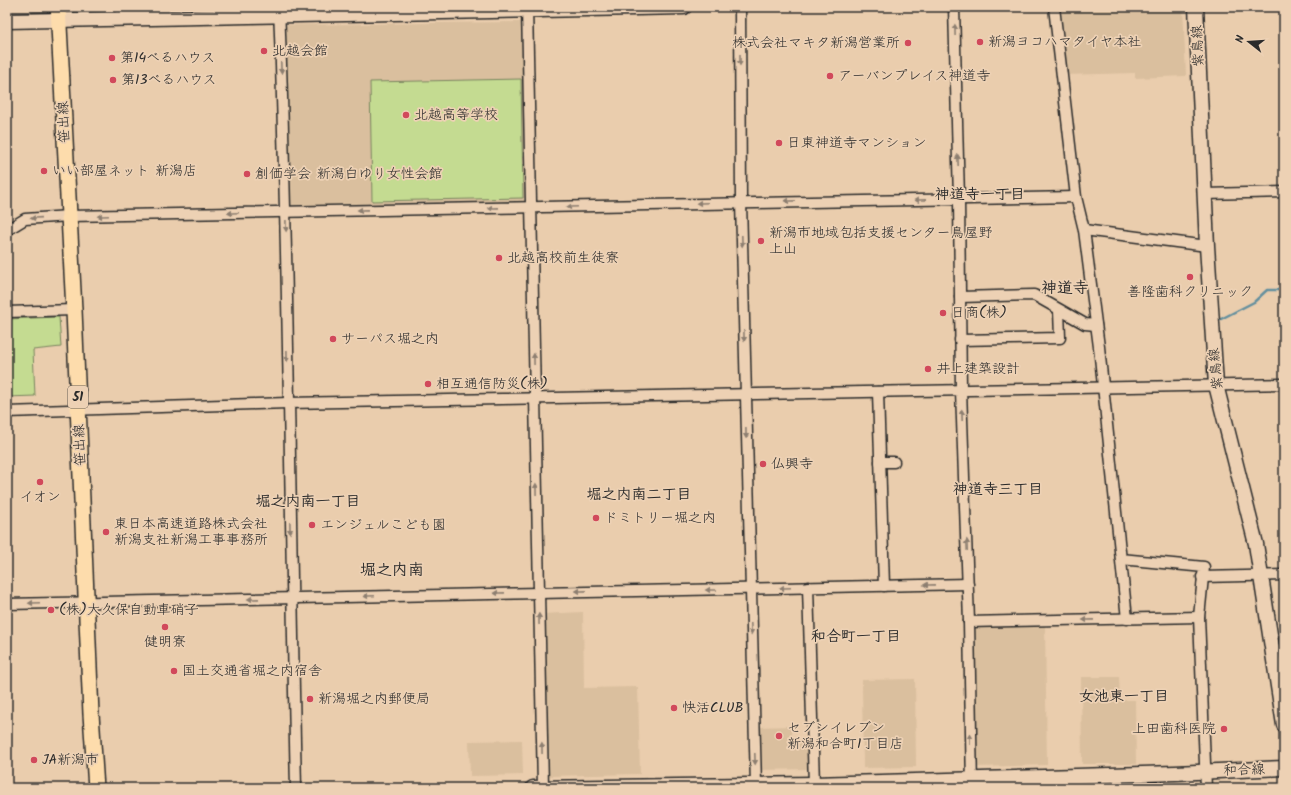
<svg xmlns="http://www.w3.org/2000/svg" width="1291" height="795" viewBox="0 0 1291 795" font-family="Kalam,'Klee One',sans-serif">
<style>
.built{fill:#dabf9e}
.green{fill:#c4db91;stroke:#78835e}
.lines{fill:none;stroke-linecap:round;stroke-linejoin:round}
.stream{stroke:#648f9e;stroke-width:2.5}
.street-casing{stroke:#2b2b2b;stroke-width:13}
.secondary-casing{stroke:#2b2b2b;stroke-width:17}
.primary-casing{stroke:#2b2b2b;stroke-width:18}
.street{stroke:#edd1b4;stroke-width:10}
.secondary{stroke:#edd1b4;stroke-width:14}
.primary{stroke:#fddcac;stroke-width:15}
.oneway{fill:#8c7e70}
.poi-dot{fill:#d1495b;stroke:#edd1b4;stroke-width:1.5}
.labels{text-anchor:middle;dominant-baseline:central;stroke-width:3.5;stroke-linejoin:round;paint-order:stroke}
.shield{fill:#edd1b4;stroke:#655d54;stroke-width:1}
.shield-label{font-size:13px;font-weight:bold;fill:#2b2b2b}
.poi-label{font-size:14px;fill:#2b2b2b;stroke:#edd1b4;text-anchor:start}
.street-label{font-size:14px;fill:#2b2b2b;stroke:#edd1b4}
.neighbourhood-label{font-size:15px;font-weight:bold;fill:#2b2b2b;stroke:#edd1b4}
.quarter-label{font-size:16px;font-weight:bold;fill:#2b2b2b;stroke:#edd1b4}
</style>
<rect width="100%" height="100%" fill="#eacdad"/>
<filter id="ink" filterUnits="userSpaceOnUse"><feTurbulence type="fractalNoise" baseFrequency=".025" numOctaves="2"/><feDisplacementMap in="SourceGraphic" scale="8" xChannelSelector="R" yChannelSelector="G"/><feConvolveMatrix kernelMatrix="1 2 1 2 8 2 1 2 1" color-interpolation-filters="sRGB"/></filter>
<g filter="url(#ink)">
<g class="built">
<path d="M1061,7H1183L1186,76L1135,78V73L1064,75Z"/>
<path d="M523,22L528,204L289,208L285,25Z"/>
<path d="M583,612L584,688L638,687L640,774L546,776L542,614Z"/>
<path d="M1045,626L1047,765L974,767L972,627Z"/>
<path d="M1081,677H1119L1120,700H1135L1136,764H1082Z"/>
<path d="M915,679L916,767L863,768L862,680Z"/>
<path d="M792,726V741H809V769L757,770V727Z"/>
<path d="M522,740L523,775L470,776L469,741Z"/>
</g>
<g class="green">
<path d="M521,79L523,198L372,201L370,82Z"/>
<path d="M59,317L61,347L33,350L35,396L7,397V319Z"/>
</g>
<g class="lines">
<path class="stream" d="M1221,319L1254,302L1267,290H1284"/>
<g class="street-casing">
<g id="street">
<path d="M122,7V19"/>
<path d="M279,7C289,267 290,528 296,788"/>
<path d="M527,7L543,787"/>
<path d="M740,7L741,202L756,785"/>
<path d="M954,7L959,199L961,390L969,622L972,788"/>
<path d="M1054,7L1076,197L1084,230L1099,347L1127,619"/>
<path d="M1205,194L1284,192"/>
<path d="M7,230L25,219L69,216L1076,197"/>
<path d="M1084,230L1207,246"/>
<path d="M960,297L1034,295L1085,324L1096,325"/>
<path d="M7,312L74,310"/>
<path d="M960,340L1060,338L1059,310"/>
<path d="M878,392L884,586"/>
<path d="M7,412L288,403L1284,384"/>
<path d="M880,462H894"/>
<path d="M1121,559L1204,567L1199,617L1206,788"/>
<path d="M1202,577L1284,575"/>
<path d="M808,587L814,784"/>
<path d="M7,604L968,584"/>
<path d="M969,622L1199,617"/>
</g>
</g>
<g class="secondary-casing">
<g id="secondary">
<path d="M1196,7L1207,246L1216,385L1256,544L1284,725"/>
<path d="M7,21L684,7"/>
<path d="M533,788L814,784L1175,773L1284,768"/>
</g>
</g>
<g class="primary-casing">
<path id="primary" d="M58,7L74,310L91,714L96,788"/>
</g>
<use href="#street" class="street"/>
<use href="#secondary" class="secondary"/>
<use href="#primary" class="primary"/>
</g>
<defs><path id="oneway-solid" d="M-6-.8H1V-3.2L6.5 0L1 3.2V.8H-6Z"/></defs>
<g class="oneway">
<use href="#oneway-solid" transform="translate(955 30) rotate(-91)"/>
<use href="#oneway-solid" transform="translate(740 60) rotate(90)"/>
<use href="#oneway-solid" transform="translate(281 68) rotate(88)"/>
<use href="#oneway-solid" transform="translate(958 160) rotate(-92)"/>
<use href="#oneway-solid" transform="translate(920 200) rotate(179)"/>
<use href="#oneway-solid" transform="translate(790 201) rotate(179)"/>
<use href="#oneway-solid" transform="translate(702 203) rotate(178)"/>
<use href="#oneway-solid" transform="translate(572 207) rotate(178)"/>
<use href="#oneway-solid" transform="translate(493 208) rotate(179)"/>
<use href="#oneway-solid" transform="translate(363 210) rotate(179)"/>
<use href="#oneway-solid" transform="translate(233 213) rotate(178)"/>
<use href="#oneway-solid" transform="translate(103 216) rotate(178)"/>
<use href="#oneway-solid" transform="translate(36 218) rotate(176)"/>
<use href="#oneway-solid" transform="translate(286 226) rotate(89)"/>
<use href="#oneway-solid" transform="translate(742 241) rotate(88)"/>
<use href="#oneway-solid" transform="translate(744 336) rotate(89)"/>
<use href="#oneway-solid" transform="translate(287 356) rotate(89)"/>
<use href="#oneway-solid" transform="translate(534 359) rotate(-91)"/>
<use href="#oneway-solid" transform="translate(962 415) rotate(-92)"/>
<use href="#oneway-solid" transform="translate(746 433) rotate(89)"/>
<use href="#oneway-solid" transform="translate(536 489) rotate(-91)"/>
<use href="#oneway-solid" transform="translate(290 528) rotate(89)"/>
<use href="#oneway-solid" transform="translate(967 545) rotate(-92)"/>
<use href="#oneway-solid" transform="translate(929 585) rotate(179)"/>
<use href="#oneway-solid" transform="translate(785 588) rotate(178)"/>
<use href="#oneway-solid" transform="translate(711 590) rotate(180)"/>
<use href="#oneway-solid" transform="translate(581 591) rotate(179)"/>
<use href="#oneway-solid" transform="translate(499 593) rotate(179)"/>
<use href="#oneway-solid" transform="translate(369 596) rotate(178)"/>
<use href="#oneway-solid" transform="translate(253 599) rotate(179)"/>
<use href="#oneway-solid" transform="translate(34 603) rotate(178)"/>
<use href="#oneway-solid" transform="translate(539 619) rotate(-91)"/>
<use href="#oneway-solid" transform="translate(1088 620) rotate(179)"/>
<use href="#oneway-solid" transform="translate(751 629) rotate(88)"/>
<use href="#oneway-solid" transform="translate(970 739) rotate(-90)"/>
<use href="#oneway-solid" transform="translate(542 748) rotate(-91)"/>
<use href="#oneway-solid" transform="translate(755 759) rotate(88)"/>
</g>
</g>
<g class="poi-dot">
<circle cx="980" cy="42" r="4"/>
<circle cx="908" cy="43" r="4"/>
<circle cx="264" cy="51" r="4"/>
<circle cx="112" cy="58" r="4"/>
<circle cx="830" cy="76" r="4"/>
<circle cx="113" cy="80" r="4"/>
<circle cx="406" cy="115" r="4"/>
<circle cx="779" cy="143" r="4"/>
<circle cx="44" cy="171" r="4"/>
<circle cx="247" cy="174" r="4"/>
<circle cx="761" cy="241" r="4"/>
<circle cx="499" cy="258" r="4"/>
<circle cx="1190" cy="277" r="4"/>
<circle cx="943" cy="313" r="4"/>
<circle cx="333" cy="339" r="4"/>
<circle cx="928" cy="369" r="4"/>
<circle cx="428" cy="384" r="4"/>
<circle cx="763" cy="464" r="4"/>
<circle cx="40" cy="482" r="4"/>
<circle cx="596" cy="518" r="4"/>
<circle cx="312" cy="525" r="4"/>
<circle cx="106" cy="532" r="4"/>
<circle cx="51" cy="610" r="4"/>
<circle cx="165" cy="627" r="4"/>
<circle cx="174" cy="671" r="4"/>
<circle cx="310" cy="699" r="4"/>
<circle cx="674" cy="708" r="4"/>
<circle cx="1224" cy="729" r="4"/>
<circle cx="779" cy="736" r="4"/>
<circle cx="34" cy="760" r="4"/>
</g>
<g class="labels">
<rect class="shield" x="68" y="386" width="20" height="22" rx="3"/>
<g class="shield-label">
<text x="78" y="397">51</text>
</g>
<g class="poi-label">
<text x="988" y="42">新潟ヨコハマタイヤ本社</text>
<text x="900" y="43" text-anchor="end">株式会社マキタ新潟営業所</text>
<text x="272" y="51">北越会館</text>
<text x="120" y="58">第14べるハウス</text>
<text x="838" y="76">アーバンプレイス神道寺</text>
<text x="121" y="80">第13べるハウス</text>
<text x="414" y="115">北越高等学校</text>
<text x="787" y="143">日東神道寺マンション</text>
<text x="52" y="171">いい部屋ネット 新潟店</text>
<text x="255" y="174">創価学会 新潟白ゆり女性会館</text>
<text x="769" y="233">新潟市地域包括支援センター鳥屋野<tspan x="769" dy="16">上山</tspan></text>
<text x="507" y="258">北越高校前生徒寮</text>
<text x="1190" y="292" text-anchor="middle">善隆歯科クリニック</text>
<text x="951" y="313">日商(株)</text>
<text x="341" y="339">サーパス堀之内</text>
<text x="936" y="369">井上建築設計</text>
<text x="436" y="384">相互通信防災(株)</text>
<text x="771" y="464">仏興寺</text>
<text x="40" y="497" text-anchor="middle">イオン</text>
<text x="604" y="518">ドミトリー堀之内</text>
<text x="114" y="524">東日本高速道路株式会社<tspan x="114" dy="16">新潟支社新潟工事事務所</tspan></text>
<text x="320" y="525">エンジェルこども園</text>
<text x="59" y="610">(株)大久保自動車硝子</text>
<text x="165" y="642" text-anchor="middle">健明寮</text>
<text x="182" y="671">国土交通省堀之内宿舎</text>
<text x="318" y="699">新潟堀之内郵便局</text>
<text x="682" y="708">快活CLUB</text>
<text x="787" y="728">セブンイレブン<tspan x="787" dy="16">新潟和合町1丁目店</tspan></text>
<text x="1216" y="729" text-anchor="end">上田歯科医院</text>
<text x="42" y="760">JA新潟市</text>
</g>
<g class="street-label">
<text transform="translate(1198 46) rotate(-93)">紫鳥線</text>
<text transform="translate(64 122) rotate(-93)">笹出線</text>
<text transform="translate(1216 369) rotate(-96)">紫鳥線</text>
<text transform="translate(80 445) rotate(-93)">笹出線</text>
<text transform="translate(1244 770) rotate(-2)">和合線</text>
</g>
<g class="neighbourhood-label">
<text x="980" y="195">神道寺一丁目</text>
<text x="998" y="490">神道寺三丁目</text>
<text x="639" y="495">堀之内南二丁目</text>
<text x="308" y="502">堀之内南一丁目</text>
<text x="856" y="637">和合町一丁目</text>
<text x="1124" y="697">女池東一丁目</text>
</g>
<g class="quarter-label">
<text x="1065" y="288">神道寺</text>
<text x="392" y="570">堀之内南</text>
</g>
</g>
<rect width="1291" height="795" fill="none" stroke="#edd1b4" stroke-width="24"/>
<rect x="12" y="12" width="1267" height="771" fill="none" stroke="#2b2b2b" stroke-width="1.5" filter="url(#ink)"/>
<g transform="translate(1249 42) rotate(287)" stroke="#edd1b4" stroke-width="3" paint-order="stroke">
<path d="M0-3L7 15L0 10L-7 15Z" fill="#2b2b2b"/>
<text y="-6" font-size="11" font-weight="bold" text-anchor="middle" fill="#2b2b2b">N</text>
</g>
</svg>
